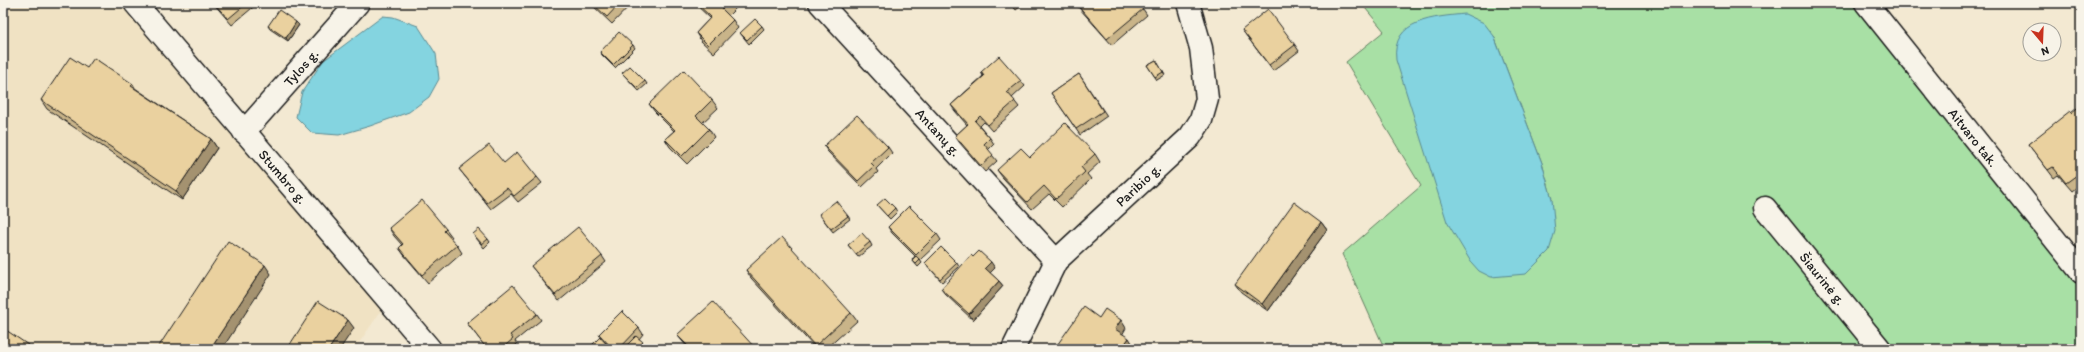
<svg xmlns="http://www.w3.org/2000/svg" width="2084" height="352" viewBox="0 0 2084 352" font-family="Itim,sans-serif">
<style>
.built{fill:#f0e2c3}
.green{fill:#a8e0a5;stroke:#627e60;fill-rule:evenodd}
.water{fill:#84d4e0;stroke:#5a8a92}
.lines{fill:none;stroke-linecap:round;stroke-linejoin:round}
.minor-casing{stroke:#1c1c1c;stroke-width:25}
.minor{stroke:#f7f3e8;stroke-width:22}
.wall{fill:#c9b489;stroke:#1c1c1c}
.shaded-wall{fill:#a4926f;stroke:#1c1c1c}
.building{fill:#ead19f;stroke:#1c1c1c}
.labels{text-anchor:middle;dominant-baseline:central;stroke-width:4;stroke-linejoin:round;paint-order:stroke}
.street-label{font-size:14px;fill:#1c1c1c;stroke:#f7f3e8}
</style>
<rect width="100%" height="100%" fill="#f3e9d2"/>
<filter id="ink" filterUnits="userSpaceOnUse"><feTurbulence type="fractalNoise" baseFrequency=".025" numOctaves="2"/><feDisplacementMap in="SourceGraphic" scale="8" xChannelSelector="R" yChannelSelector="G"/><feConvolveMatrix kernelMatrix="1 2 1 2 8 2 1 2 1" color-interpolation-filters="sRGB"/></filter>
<g filter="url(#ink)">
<path class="built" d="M3,3H135L389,299L355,349H3Z"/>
<path class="green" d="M1361,3H1851L2081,283V349H1392L1382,343L1342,254L1421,186L1346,62L1384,31ZM1494,36L1542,163L1552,199Z"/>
<g class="water">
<path d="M1465,14L1484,23L1494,36L1542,163L1552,199L1555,231L1549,251L1526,274L1491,277L1479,271L1471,262L1447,222L1396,60C1391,19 1435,17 1465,14Z"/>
<path d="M383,16L393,17L418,26L436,54L439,79L429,97L409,112L370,126L339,135L312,133L296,117L302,92L323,61Z"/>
</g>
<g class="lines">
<g class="minor-casing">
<g id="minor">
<path id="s1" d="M135,3L430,349"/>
<path id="s2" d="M820,3L1056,261"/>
<path id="s3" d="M1866,3L2081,272"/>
<path id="s4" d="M244,132L358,3"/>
<path id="s5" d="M1765,208L1880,349"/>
<path id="s6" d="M1013,349L1056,261L1190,137L1201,120L1207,99L1201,48L1188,3"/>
</g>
</g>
<use href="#minor" class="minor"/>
</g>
<g class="wall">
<path d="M213,3H258L232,25Z"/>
<path d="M590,3H632L612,24Z"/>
<path d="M694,3H741L728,16L733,20L738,28L714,53L701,41L696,33L710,18Z"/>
<path d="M1010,3H1025L1016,10Z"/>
<path d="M1076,3L1143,9L1147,15L1112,45L1079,8Z"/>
<path d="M296,22L299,25L288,41L270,29L268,26Z"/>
<path d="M762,26L764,29L749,44L740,33Z"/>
<path d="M1242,30L1295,45L1299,51L1273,71Z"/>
<path d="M633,45L635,48L615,68L602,55L600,52Z"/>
<path d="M1156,60L1165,75L1157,80L1147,65Z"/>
<path d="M87,68L133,84L135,88L211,139L217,148L182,200L47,109L41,100Z"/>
<path d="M981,72L1021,81L1025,86L1012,98L1019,107L992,131L984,122L980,126L990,138L994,144L988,150L997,161L985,172L959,142L955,136L967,125L955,111L951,105L983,76Z"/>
<path d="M622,73L645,81L647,84L639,91Z"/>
<path d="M1079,74L1107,116L1080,135L1051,93Z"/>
<path d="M712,100L718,108L702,123L709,129L714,137L687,164L670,147L665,139L674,131L655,112L649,104Z"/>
<path d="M2071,113H2081V184L2072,191L2058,175L2054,178L2028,144Z"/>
<path d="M824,146L888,147L892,153L876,169L878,172L862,187L828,152Z"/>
<path d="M1095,154L1100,162L1087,174L1091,179L1062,207L1049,194L1032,209L1003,178L997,170L1030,157Z"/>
<path d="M504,163L537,177L542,183L518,202L511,194L491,209L459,169Z"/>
<path d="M877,205L895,208L897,212L890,219Z"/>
<path d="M848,216L850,219L833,232L822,218Z"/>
<path d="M1321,222L1327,230L1268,311L1241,292L1235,284Z"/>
<path d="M888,227L937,234L941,240L920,260L922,263L918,267L912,260L915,256L892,233Z"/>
<path d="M389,228L446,229L452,237L450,238L457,245L462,253L428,283L404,255L399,248L402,245L394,236Z"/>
<path d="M473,234L488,239L490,242L484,248Z"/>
<path d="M870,242L872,246L858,257L848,245Z"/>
<path d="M602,256L606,262L559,301L531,266Z"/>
<path d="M973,257L995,268L990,273L999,281L1003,286L973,320L945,294L941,289Z"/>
<path d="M925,263H957L959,267L942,282Z"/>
<path d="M746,270L851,313L857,321L826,349H816L751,278Z"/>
<path d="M537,314L541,320L515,341L517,344L512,349H487L467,323Z"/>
<path d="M639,328L643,334L639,339L645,345L641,349H612L603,340L599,334Z"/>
<path d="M677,335L756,349H689Z"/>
</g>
<g class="shaded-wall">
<path d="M296,22L299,25L288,41L286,38Z"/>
<path d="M211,139L217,148L182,200L176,191Z"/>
<path d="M1321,222L1327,230L1268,311L1262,304Z"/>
<path d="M991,262L995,268L989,274L985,268Z"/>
<path d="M265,265L271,274L222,349H210Z"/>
<path d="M999,281L1003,286L973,320L969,314Z"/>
<path d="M348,320L354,328L340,349H329Z"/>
<path d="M1121,320L1126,328L1121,337L1115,329Z"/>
<path d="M1129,338L1134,346L1132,349H1121Z"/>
</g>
<g class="building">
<path d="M214,3H247L228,19Z"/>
<path d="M592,3H620L607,17Z"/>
<path d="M696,3H728L722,9L733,20L708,45L696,33L711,17Z"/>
<path d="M1076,3H1137L1143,9L1107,39Z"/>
<path d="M1268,9L1295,45L1269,65L1242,30Z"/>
<path d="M279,10L296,22L286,38L268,26Z"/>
<path d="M755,19L762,26L747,40L740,33Z"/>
<path d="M619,32L633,45L613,65L600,52Z"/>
<path d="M999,56L1021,81L1007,92L1015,101L988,125L980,116L975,121L990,138L984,144L993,155L981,166L955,136L968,124L951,105L984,76L981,72Z"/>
<path d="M70,57L87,68L94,58L133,84L131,86L211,139L176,191L41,100Z"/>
<path d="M1156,60L1163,72L1155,77L1147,65Z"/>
<path d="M630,66L645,81L637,88L622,73Z"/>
<path d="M684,70L712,100L696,116L709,129L682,156L665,139L675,130L649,104Z"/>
<path d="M1079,74L1103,111L1076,129L1051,93Z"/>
<path d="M2077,108L2081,113V172L2066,183L2053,167L2048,170L2028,144L2070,111L2071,113Z"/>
<path d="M857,115L888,147L871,163L874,166L858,181L824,146Z"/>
<path d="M1065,123L1095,154L1081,167L1085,172L1056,199L1044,186L1027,202L997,170L1021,148L1030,157Z"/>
<path d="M489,145L504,163L517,152L537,177L514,196L507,188L487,203L459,169Z"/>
<path d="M885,198L895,208L887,216L877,205Z"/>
<path d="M422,200L446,229L444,231L457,245L422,275L399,248L403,244L389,228Z"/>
<path d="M836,201L848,216L831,229L819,214Z"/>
<path d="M1294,202L1321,222L1262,304L1235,284Z"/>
<path d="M909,206L937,234L916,255L888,227Z"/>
<path d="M578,227L602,256L555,295L531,266Z"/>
<path d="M479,229L488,239L482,244L473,234Z"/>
<path d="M862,233L870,242L856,254L848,245Z"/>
<path d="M782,237L851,313L815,346L746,270Z"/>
<path d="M228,241L265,265L210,349H157Z"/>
<path d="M941,247L957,263L940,279L925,263Z"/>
<path d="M979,251L991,262L985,268L999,281L969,314L941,289L971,255L973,257Z"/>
<path d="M916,256L920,260L916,264L912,260Z"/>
<path d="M513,285L537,314L510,335L513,339L501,349H487L467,323Z"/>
<path d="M318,301L348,320L329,349H287Z"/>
<path d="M713,302L756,349H691L677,335Z"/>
<path d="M1084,307L1099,318L1105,309L1121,320L1115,329L1129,338L1121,349H1056L1055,348Z"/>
<path d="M622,311L639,328L619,349H613L599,334Z"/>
<path d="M3,328L34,349H3Z"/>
<path d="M636,336L643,342L636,349H623Z"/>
<path d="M600,337L611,349H594L591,346Z"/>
<path d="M591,347L593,349H589Z"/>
</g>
</g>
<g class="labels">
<g class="street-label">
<text stroke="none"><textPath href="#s4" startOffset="86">Tylos g.</textPath></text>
<text stroke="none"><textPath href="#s2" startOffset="175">Antanų g.</textPath></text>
<text stroke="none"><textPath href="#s3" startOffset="172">Aitvaro tak.</textPath></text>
<text stroke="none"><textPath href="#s1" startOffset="228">Stumbro g.</textPath></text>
<text stroke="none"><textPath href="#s6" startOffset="210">Paribio g.</textPath></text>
<text stroke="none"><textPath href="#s5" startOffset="91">Šiaurinė g.</textPath></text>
</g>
</g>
<rect width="2084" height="352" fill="none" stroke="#f7f3e8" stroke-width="16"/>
<rect x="8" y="8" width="2068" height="336" fill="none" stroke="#1c1c1c" stroke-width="1.5" filter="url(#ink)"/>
<g transform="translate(2042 42) rotate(161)"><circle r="19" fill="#f7f3e8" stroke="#9f9d96"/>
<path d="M0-3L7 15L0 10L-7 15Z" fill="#c8321e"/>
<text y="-6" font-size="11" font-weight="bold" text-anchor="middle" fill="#1c1c1c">N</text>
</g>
</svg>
